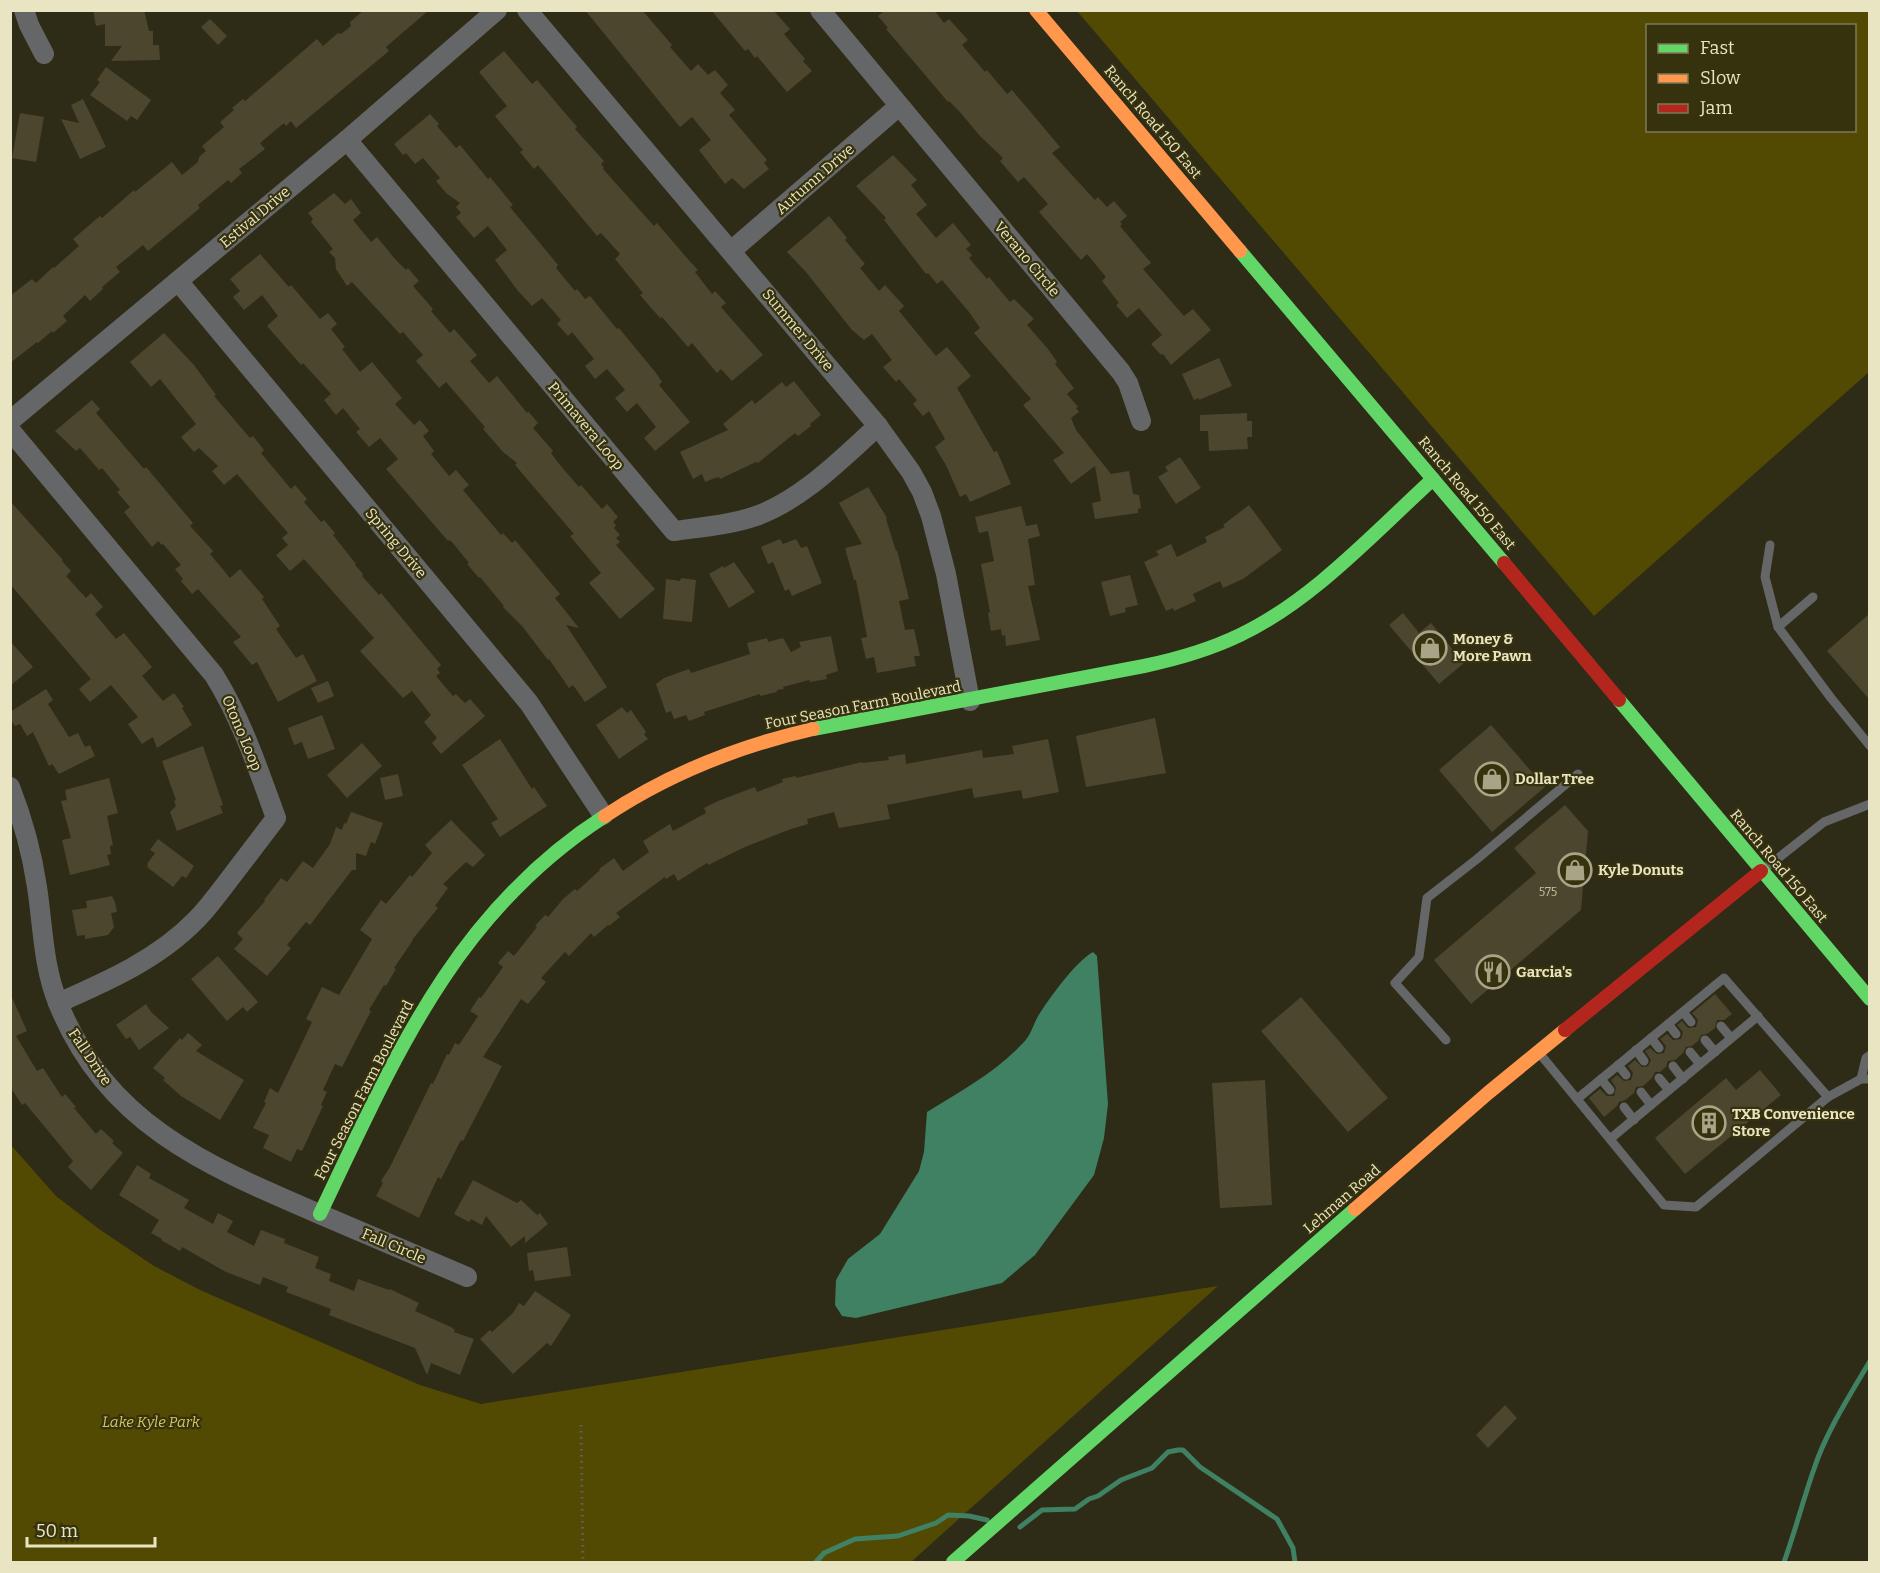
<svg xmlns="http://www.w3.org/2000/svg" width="1880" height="1573" viewBox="0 0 1880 1573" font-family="Bitter,serif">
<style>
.green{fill:#524a03;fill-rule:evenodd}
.water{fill:#3f8162}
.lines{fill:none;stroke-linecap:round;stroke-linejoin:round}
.stream{stroke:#3f8162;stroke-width:5}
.building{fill:#4d462e}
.path{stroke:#62615c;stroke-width:3;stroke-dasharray:1.5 4.5;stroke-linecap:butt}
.lane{stroke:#656667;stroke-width:9}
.street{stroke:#656667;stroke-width:20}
.fast{stroke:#63d668;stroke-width:14}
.slow{stroke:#ff974d;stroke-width:14}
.jam{stroke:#b3261e;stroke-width:14}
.labels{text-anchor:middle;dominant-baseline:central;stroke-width:4.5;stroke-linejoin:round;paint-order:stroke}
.number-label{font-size:12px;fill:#c2bd9e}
.street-label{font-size:15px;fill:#e9e5c3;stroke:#37320e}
.poi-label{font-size:15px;font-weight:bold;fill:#e9e5c3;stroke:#37320e;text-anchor:start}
.park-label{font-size:15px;font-style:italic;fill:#d2c562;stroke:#37320e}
</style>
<rect width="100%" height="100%" fill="#2e2b17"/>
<g class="green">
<path d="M1077,11H1869V372L1594,616ZM1648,26H1854V130H1648Z"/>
<path d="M10,1144L56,1196L99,1229L154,1266L200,1290L420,1385L481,1404L1218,1286L911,1562H11Z"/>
</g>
<path class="water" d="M1093,952L1097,956L1108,1104L1104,1138L1094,1175L1035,1255L1002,1283L856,1318L842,1316L835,1305L836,1280L848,1259L880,1234L919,1171L924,1152L927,1112C961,1091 996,1072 1024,1042C1030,1036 1033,1026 1037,1018C1047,1001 1076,961 1093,952Z"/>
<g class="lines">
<g class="stream">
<path d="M1020,1527L1042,1510L1075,1509L1089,1499L1098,1496L1121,1480L1152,1468L1168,1452L1178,1450H1183L1200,1467L1277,1519L1293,1548L1295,1562"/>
<path d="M816,1562L824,1553L855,1539L898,1536L936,1523L948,1515L969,1516L987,1520"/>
<path d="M1784,1562C1795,1532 1803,1500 1814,1469C1825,1434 1851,1393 1870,1361"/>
</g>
</g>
<g class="building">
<path d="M93,10H144L149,31H153V45H159L160,60L111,61L122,46H105V24L96,26Z"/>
<path d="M364,10H429L386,47L389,51L296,128L291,121L286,126L284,123L260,143L265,149L239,169L242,173L231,183L228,180L198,205L200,208L148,251L143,245L116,267L120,272L102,287L103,289L90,301L85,295L63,316L67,321L53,333L52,331L38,343L37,342L10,363V296L32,279L36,283L53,267L54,268L79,246L73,239L100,216L102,218L134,190L135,192L172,162L182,175L198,162L199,157L206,151L202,146L224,127L220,122L234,110L232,108L243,99L245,101L317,39L323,46L338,33L341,34L351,26L350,22Z"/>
<path d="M585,10H642L672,45L670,47L691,71L698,64L708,75L715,70L728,85L720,93L735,110L729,115L767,160L764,163L769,169L744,189L732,178L725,184L699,150L711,140L692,117L680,127Z"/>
<path d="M711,10H773L790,29L784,34L805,59L803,61L812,71L787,92L757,56L755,58L748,49L745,51Z"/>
<path d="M885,10H934L944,23L949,19L968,40L962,45L985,72L987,70L1007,94L1012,90L1060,147L1052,153L1071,174L1095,200L1098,197L1107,207L1114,201L1127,216L1120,222L1122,224L1120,226L1151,263L1143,269L1184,316L1193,309L1211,330L1171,365L1163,354L1161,355L1151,344L1162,335L1139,308L1127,318L1116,305L1119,303L1102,281L1106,277L1087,254L1081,260L1039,212L1048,204L1024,177L1018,182L1000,161L1003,158L980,136L960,112L949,101L948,102L886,29L888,28L878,16Z"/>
<path d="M210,19L227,36L218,45L201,27Z"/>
<path d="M504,51L532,84L537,80L577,127L575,129L604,161L601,164L604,168L603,169L654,226L657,223L686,257L698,270L695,272L712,294L715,291L726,303L721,307L763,355L732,381L721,369L717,373L692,343L688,347L662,317L660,318L640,295L643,293L615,259L620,254L601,233L597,236L538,165L534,169L520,152L523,150L495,116L507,106L479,72Z"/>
<path d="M106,67L151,100L137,120L131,116L127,121L90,95L100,82L97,80Z"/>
<path d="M83,99L106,147L80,159L61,119L79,123L71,105Z"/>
<path d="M20,113L44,117L36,162L12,158Z"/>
<path d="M430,114L439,124L437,126L456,148L460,145L488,179L490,177L513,205L510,207L558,265L556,268L575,291L577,289L585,299L590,296L617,329L619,328L656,373L662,382L659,385L690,422L655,451L644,438L656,427L637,403L627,412L615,398L625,390L607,369L595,379L585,366L594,359L572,332L568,336L557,324L561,320L542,298L532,306L518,291L495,260L507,250L488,226L474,238L456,217L461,213L456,207L460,203L446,193L436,181L440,178L423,158L415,164L406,153L403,155L394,144Z"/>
<path d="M893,155L917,180L911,185L927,205L916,214L936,238L953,223L971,245L966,249L972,255L969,258L987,279L989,277L1010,302L1014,299L1034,319L1027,325L1048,349L1057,362L1055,364L1074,388L1067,394L1078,407L1076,408L1079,412L1071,418L1076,430L1111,474L1129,471L1133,494L1139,495L1141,508L1138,509V513L1095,519L1092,503L1101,501L1095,466L1071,484L1053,460L1064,453L1023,405L1031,399L974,333L980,328L969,312L942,280L937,284L928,273L926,274L884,220L886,218L856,186Z"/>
<path d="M334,193L345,204L351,199L361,213L353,220L371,242L377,237L395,259L406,270L408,268L419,281L413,286L433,309L431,311L450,333L454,329L477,355L470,361L489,383L497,376L527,413L528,411L538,423L533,428L553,451L551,453L560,465L579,487L581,485L602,509L607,504L618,517L613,522L616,525L614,528L620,535L616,538L620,542L616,545L655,589L620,619L589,583L601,573L570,536L574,534L515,465L517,463L503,452L483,429L485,427L446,382L439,388L416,361L423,355L403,332L400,334L352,282L347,286L336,269L335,258L329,252L333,249L311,222L313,219L308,213Z"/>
<path d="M829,216L847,238L845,240L865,264L860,268L879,291L885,285L904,306L899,311L936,356L947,347L971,376L957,388L994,452L997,451L1011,484L970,502L966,494L960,497L946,465L935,447L945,439L929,411L923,416L913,404L917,400L899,379L896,382L883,367L892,360L872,334L864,340L852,330L806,272L787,252Z"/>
<path d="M260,254L289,287L291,285L320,319L328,313L337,324L331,329L345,347L342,349L360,372L372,362L402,398L395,404L414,425L420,420L429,431L423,436L434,451L431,454L449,476L456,470L469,485L463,490L501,535L503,533L512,543L515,540L560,594L555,598L579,628L566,625L607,687L585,702L573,685L569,688L549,659L548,660L522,626L503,607L504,606L480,577L479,578L467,564L469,563L452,542L449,540L448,541L386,469L398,459L380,438L369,447L356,432L360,429L343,408L336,415L324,400L331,394L303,363L301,365L267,326L278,316L262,295L244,310L233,297L240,291L230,279Z"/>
<path d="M164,333L194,365L216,395L214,396L250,438L253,436L264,450L261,453L291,489L295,485L307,499L304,502L321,522L324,520L335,533L333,535L356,564L355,565L363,574L362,576L379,595L381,593L441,665L437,669L440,673L436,676L453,696L456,694L465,703L470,699L485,716L441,754L432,743L437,738L424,722L431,715L412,691L403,698L360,651L374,638L304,559L290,571L276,555L288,545L282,538L288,533L237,474L224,485L212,471L218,466L199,448L194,452L181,437L196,424L160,379L151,387L130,362Z"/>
<path d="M1219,358L1232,386L1199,400V398L1194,400L1182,374Z"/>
<path d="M794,381L821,415L810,424L811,426L798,436L795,433L758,463L756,462L720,479L719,477L715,478L705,482L702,474L693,479L680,452L728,430L723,424L752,400L755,404L782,382L786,387Z"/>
<path d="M92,400L100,409L96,413L144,469L146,467L193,523L190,526L213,551L210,554L230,578L240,569L264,597L262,599L280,626L276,629L296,658L303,654L317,681L278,702L257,662L252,665L233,642L241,637L198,589L192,594L181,581L183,579L175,569L181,565L163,544L162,545L158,541L152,547L124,512L130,507L117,492L120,490L102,468L99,470L80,448L76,451L55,431Z"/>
<path d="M1247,413V421H1252V437H1247L1248,449L1209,451L1208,431H1200V415Z"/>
<path d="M1180,457L1201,488L1176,504L1158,477L1168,471L1165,467Z"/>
<path d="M868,487L887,518L886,519L896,551L897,550L909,599L899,601L905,630L914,629L920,656H914L916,666L877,673L874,657L866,659L861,638L867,637L856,580H854L845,548L862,544L839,503Z"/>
<path d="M10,501L63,560L62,561L71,571L66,576L86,598L91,593L103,607L95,614L116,639L124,633L152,667L142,676L163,701L174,693L184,707L182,708L192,725L157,748L153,737L142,744L128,724L138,717L111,685L90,702L79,689L91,679L10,584Z"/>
<path d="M1249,505L1282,550L1243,579L1223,588L1220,581L1193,594L1196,601L1174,611L1173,608L1166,611L1144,562L1159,555L1156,551L1171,544L1177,557L1207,542L1205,537L1225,527L1223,525Z"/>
<path d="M1021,506L1026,526L1037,524L1040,536L1028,539L1035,585L1028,586L1040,640L1006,646L1005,635L1002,636L1001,629L991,631L988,613L990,612L981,564L994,561L988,531L979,533L975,517Z"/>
<path d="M780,539L783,544L796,539L801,548L807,546L822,583L792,596L789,589L785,591L773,562L768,564L761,547Z"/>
<path d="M734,562L755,592L729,608L709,574L723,566L724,568Z"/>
<path d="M1130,575L1138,605L1125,608L1126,612L1110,616L1101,582Z"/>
<path d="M681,578L696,580L692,622L663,619L666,579L680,581Z"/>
<path d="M1403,613L1419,633L1431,623L1464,663L1439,684L1389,625Z"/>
<path d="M1869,614V699L1827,651Z"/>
<path d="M831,636L838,671L826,675L827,679L810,682L809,680L783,687L784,689L777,690V692L760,696V694L704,712L705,715L689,721L686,715L674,719L671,711L666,713L656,684L664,678L689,669L691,673L750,654L747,643L767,638L768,642L783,638L791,652L801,647L799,642Z"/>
<path d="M10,641L33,667L10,686Z"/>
<path d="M328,681L334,696L318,703L311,688Z"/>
<path d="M46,689L53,700L48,704L69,737L78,733L85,747L90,745L95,756L59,774L52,764L49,766L33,732L27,736L20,724L15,726L10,719V712Z"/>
<path d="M622,707L627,713L631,710L646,732L644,734L648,739L619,759L596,725Z"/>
<path d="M322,715L335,749L308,759L302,742L294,745L288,728Z"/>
<path d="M1155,718L1166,773L1086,787L1076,736Z"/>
<path d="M1491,725L1545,787L1492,832L1439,770Z"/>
<path d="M500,739L532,789L534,787L547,806L500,837L491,823L498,819L462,765Z"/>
<path d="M1048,739L1059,792L1023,799L1021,790L974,798L972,788L887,805L890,819L839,828L834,812L807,819L808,824L791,829L745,847L708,865L707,863L678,881L674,874L666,879L665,877L616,913L620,917L609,926L608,925L594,937L591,933L569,956L565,952L541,978L546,982L528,1004L521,999L483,1057L502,1066L463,1141L461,1140L441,1179L438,1177L419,1218L376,1196L383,1183L381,1181L390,1167L431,1083L433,1084L447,1054L449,1055L455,1043L459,1045L478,1016L470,1011L479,997L481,998L503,967L498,963L508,951L514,956L537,927L535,926L545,915L548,917L563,899L575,889L577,891L600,870L599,869L614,858L623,871L649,852L643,841L670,824L673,831L706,813L704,808L718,801L755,787L757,792L783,782L782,779L796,776V778L862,762V763L889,760L888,757L905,754L906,764L982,750L983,758L1014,754L1012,746Z"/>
<path d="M362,743L382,766L347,798L327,775Z"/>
<path d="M203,746L223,805L220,806L223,813L177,831L170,812L176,806L174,801L176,800L162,761Z"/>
<path d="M398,774L403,796L385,800L380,778Z"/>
<path d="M109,778L118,813L107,816L113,845L110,846L111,854L107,855L110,865L70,875L62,840L71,838L61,801L67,800L65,790Z"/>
<path d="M1565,805L1588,831L1581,910L1471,1004L1434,960L1536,873L1514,848Z"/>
<path d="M351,812L383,823L375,844L371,842L366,856L356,853V870H352L310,925L306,922L287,945L291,948L267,976L234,949L243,939L237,933L265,901L264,900L281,878L287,882L303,861L313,868L330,844L336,827L342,830L344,823L346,824Z"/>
<path d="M451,820L485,855L473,867L466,862L443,884L448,888L435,906L438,908L412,940H413L394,968L396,969L386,986L384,985L369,1010L371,1011L342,1067L335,1064L323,1090L327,1092L321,1105L323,1106L302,1151L297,1149L291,1162L263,1148L269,1135L253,1128L266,1103L264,1102L270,1088L278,1093L292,1064L312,1022L306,1019L322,987L339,995L372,939L360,930L381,900L386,904L410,875L412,877L432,853L425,845Z"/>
<path d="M158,839L194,866L186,878L182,876L173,887L147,867L148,865L147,864L155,853L150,850Z"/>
<path d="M112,896L115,902L117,912L111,913L114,927L108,935L85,939V935L77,936L72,910L87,908L86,901Z"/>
<path d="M218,956L258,1002L247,1012L243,1007L227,1021L191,979Z"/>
<path d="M10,993L27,1031L16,1036L37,1071L43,1068L62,1097L65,1094L76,1107L74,1108L96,1134L101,1129L114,1141L112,1143L123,1153L91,1190L68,1167L73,1161L25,1103L22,1105L10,1087Z"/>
<path d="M1715,994L1732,1014L1724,1020H1717L1715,1028L1707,1034L1701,1035L1698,1041L1692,1046L1686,1047L1683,1053L1675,1060L1668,1061L1666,1067L1660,1072H1655L1652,1078L1643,1086L1636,1087L1634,1093L1625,1100L1619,1102L1617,1106L1604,1117L1589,1098L1600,1089L1607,1096H1614L1616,1088L1611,1080L1617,1075L1624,1081L1631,1080L1633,1073L1628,1066L1635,1060L1642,1067L1648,1066L1651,1060L1645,1051L1650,1048L1657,1054L1664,1053L1666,1046L1660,1039L1667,1034L1673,1040L1681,1039L1683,1032L1677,1025L1682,1021L1688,1028L1696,1027L1698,1020L1692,1013Z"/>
<path d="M1301,997L1388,1098L1348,1132L1261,1031Z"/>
<path d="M146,1004L151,1012L169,1028L139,1050L130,1037L126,1039L116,1025Z"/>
<path d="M188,1033L202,1045L196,1051L244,1080L220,1120L181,1096L163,1080L165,1078L153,1068L180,1038L182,1040Z"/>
<path d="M1760,1070L1781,1095L1685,1174L1655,1138L1726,1078L1736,1090Z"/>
<path d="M1265,1080L1272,1205L1220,1208L1212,1083Z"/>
<path d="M137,1165L151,1174L149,1178L189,1200L184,1208L213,1224L218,1213L233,1221L227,1232L254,1246L261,1230L285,1239L284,1243L319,1257L315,1268L331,1274L329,1281L354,1291L358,1279L389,1290L390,1289L419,1303L415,1311L451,1327L455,1330L454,1332L474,1339L460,1375L431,1363L427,1375L415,1348L329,1315L331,1309L286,1292L288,1287L263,1277L260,1285L226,1272L182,1247L180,1251L161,1240L162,1239L151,1233L159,1220L119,1195Z"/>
<path d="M473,1180L517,1203L521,1200L537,1215L540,1213L548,1224L525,1243V1236L511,1247L486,1216L482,1225L471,1219L469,1222L454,1214Z"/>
<path d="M567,1247L571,1276L535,1281L533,1270L529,1271L527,1253Z"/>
<path d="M535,1291L571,1315L551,1346L547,1343L513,1374L480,1339L490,1330L492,1332L513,1313L519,1303L524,1306Z"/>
<path d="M1505,1405L1517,1418L1488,1448L1476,1435Z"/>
</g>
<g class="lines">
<path class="path" d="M581,1425L583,1562"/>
<g class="lane">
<path d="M1770,545L1765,577L1778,627L1831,698L1870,746"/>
<path d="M1778,627L1813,597"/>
<path d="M1763,870L1824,822L1870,804"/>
<path d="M1683,1012L1691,1022"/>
<path d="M1668,1024L1676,1034"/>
<path d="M1721,1026L1731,1038"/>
<path d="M1651,1038L1659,1048"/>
<path d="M1446,1040L1395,983L1419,957L1427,898L1477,859L1578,774"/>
<path d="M1705,1040L1715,1052"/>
<path d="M1636,1050L1644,1061"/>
<path d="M1690,1052L1700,1064"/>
<path d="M1540,1054L1664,1205L1696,1207L1828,1097L1861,1079"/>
<path d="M1870,1055L1866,1058L1861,1079H1870"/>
<path d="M1618,1065L1626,1075"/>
<path d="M1673,1066L1683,1079"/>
<path d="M1659,1078L1669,1090"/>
<path d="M1601,1079L1610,1090"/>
<path d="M1641,1092L1651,1105"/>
<path d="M1577,1099L1724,978L1828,1097"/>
<path d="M1624,1107L1634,1120"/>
<path d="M1610,1139L1758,1016"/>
</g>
<g class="street">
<path d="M24,10L29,25L44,54"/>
<path d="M527,10L878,426L911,472L922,492L931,516L946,574L970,701"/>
<path d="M820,10L1121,372L1128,383L1141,421"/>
<path d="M347,140L674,531C702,527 730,525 756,516C803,499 841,459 878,426"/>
<path d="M731,251L899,106"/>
<path d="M178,281L529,703L603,815"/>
<path d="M10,421L347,140L497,10"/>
<path d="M10,430L214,675C242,720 258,769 276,818C260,839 244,860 228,881C218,894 208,908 196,920C158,959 108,981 58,1003"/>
<path d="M10,787C23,820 32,853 37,887C43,926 43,966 58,1003C107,1124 205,1165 317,1213C367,1234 417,1256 467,1277"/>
</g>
<g class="fast">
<path d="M1240,251L1504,563"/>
<path d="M1619,700L1870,999"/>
<path d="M813,729L1144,666C1177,659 1209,650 1240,635C1312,601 1375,532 1433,479"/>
<path d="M320,1214C394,1059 454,913 605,816"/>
<path d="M953,1562L1355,1209"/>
</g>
<g class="slow">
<path d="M1036,10L1240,251"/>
<path d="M605,816C668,774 739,746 813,729"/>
<path d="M1355,1209L1488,1093L1565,1030"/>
</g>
<g class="jam">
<path d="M1504,563L1619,700"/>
<path d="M1565,1030L1761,871"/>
</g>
</g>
<defs>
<g id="shop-ring" transform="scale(1.725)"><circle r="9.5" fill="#37320e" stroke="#a8a487" stroke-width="1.5"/><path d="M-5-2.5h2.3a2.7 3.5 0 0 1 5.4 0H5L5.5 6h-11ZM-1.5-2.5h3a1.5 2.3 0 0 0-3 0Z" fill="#a8a487"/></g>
<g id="restaurant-ring" transform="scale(1.725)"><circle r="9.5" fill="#37320e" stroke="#a8a487" stroke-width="1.5"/><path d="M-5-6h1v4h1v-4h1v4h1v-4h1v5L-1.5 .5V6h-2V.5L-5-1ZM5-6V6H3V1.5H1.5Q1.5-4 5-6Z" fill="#a8a487"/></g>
<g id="building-ring" transform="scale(1.725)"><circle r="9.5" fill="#37320e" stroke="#a8a487" stroke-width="1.5"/><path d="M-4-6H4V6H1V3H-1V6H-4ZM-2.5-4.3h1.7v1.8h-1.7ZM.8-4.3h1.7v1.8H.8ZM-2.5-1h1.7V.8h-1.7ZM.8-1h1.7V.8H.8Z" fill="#a8a487"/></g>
</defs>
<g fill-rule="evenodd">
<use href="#shop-ring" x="1430" y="648"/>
<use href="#shop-ring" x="1492" y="779"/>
<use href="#shop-ring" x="1575" y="870"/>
<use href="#restaurant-ring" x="1493" y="972"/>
<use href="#building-ring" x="1709" y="1123"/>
</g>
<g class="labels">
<g class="number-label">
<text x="1548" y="892">575</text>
</g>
<g class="street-label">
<text transform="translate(1153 122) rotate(50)">Ranch Road 150 East</text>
<text transform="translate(815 179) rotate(-41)">Autumn Drive</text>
<text transform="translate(255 217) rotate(-40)">Estival Drive</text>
<text transform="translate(1027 259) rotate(50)">Verano Circle</text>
<text transform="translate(798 330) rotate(50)">Summer Drive</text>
<text transform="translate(586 426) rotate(50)">Primavera Loop</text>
<text transform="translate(1467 493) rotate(50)">Ranch Road 150 East</text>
<text transform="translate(396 543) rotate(50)">Spring Drive</text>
<text transform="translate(863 705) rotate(-11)">Four Season Farm Boulevard</text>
<text transform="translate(242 733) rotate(67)">Otono Loop</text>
<text transform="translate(1779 866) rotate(50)">Ranch Road 150 East</text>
<text transform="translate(90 1057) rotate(56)">Fall Drive</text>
<text transform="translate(364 1090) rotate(-63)">Four Season Farm Boulevard</text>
<text transform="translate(1342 1199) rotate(-41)">Lehman Road</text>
<text transform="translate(394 1246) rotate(23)">Fall Circle</text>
</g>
<g class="poi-label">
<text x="1453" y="639">Money &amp;<tspan x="1453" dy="17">More Pawn</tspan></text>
<text x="1515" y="779">Dollar Tree</text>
<text x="1598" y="870">Kyle Donuts</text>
<text x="1516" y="972">Garcia's</text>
<text x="1732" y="1114">TXB Convenience<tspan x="1732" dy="17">Store</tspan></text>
</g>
<g class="park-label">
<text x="151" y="1422">Lake Kyle Park</text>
</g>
</g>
<rect width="1880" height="1573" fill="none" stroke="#e9e5c3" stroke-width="24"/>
<rect x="1646" y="24" width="210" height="108" fill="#37320e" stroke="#7e7a56" stroke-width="1.5"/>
<rect x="1658" y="44" width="30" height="9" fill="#63d668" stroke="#7e7a56" stroke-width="1.5"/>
<text x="1700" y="54" font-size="18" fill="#e9e5c3">Fast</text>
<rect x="1658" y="74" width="30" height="9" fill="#ff974d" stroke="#7e7a56" stroke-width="1.5"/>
<text x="1700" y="84" font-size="18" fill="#e9e5c3">Slow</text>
<rect x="1658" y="104" width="30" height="9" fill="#b3261e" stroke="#7e7a56" stroke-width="1.5"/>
<text x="1700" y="114" font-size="18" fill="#e9e5c3">Jam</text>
<path d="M27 1537v9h128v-9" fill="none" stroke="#e9e5c3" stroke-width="3"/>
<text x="36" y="1537" font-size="18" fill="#e9e5c3" stroke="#37320e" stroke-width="4.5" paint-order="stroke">50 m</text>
</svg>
